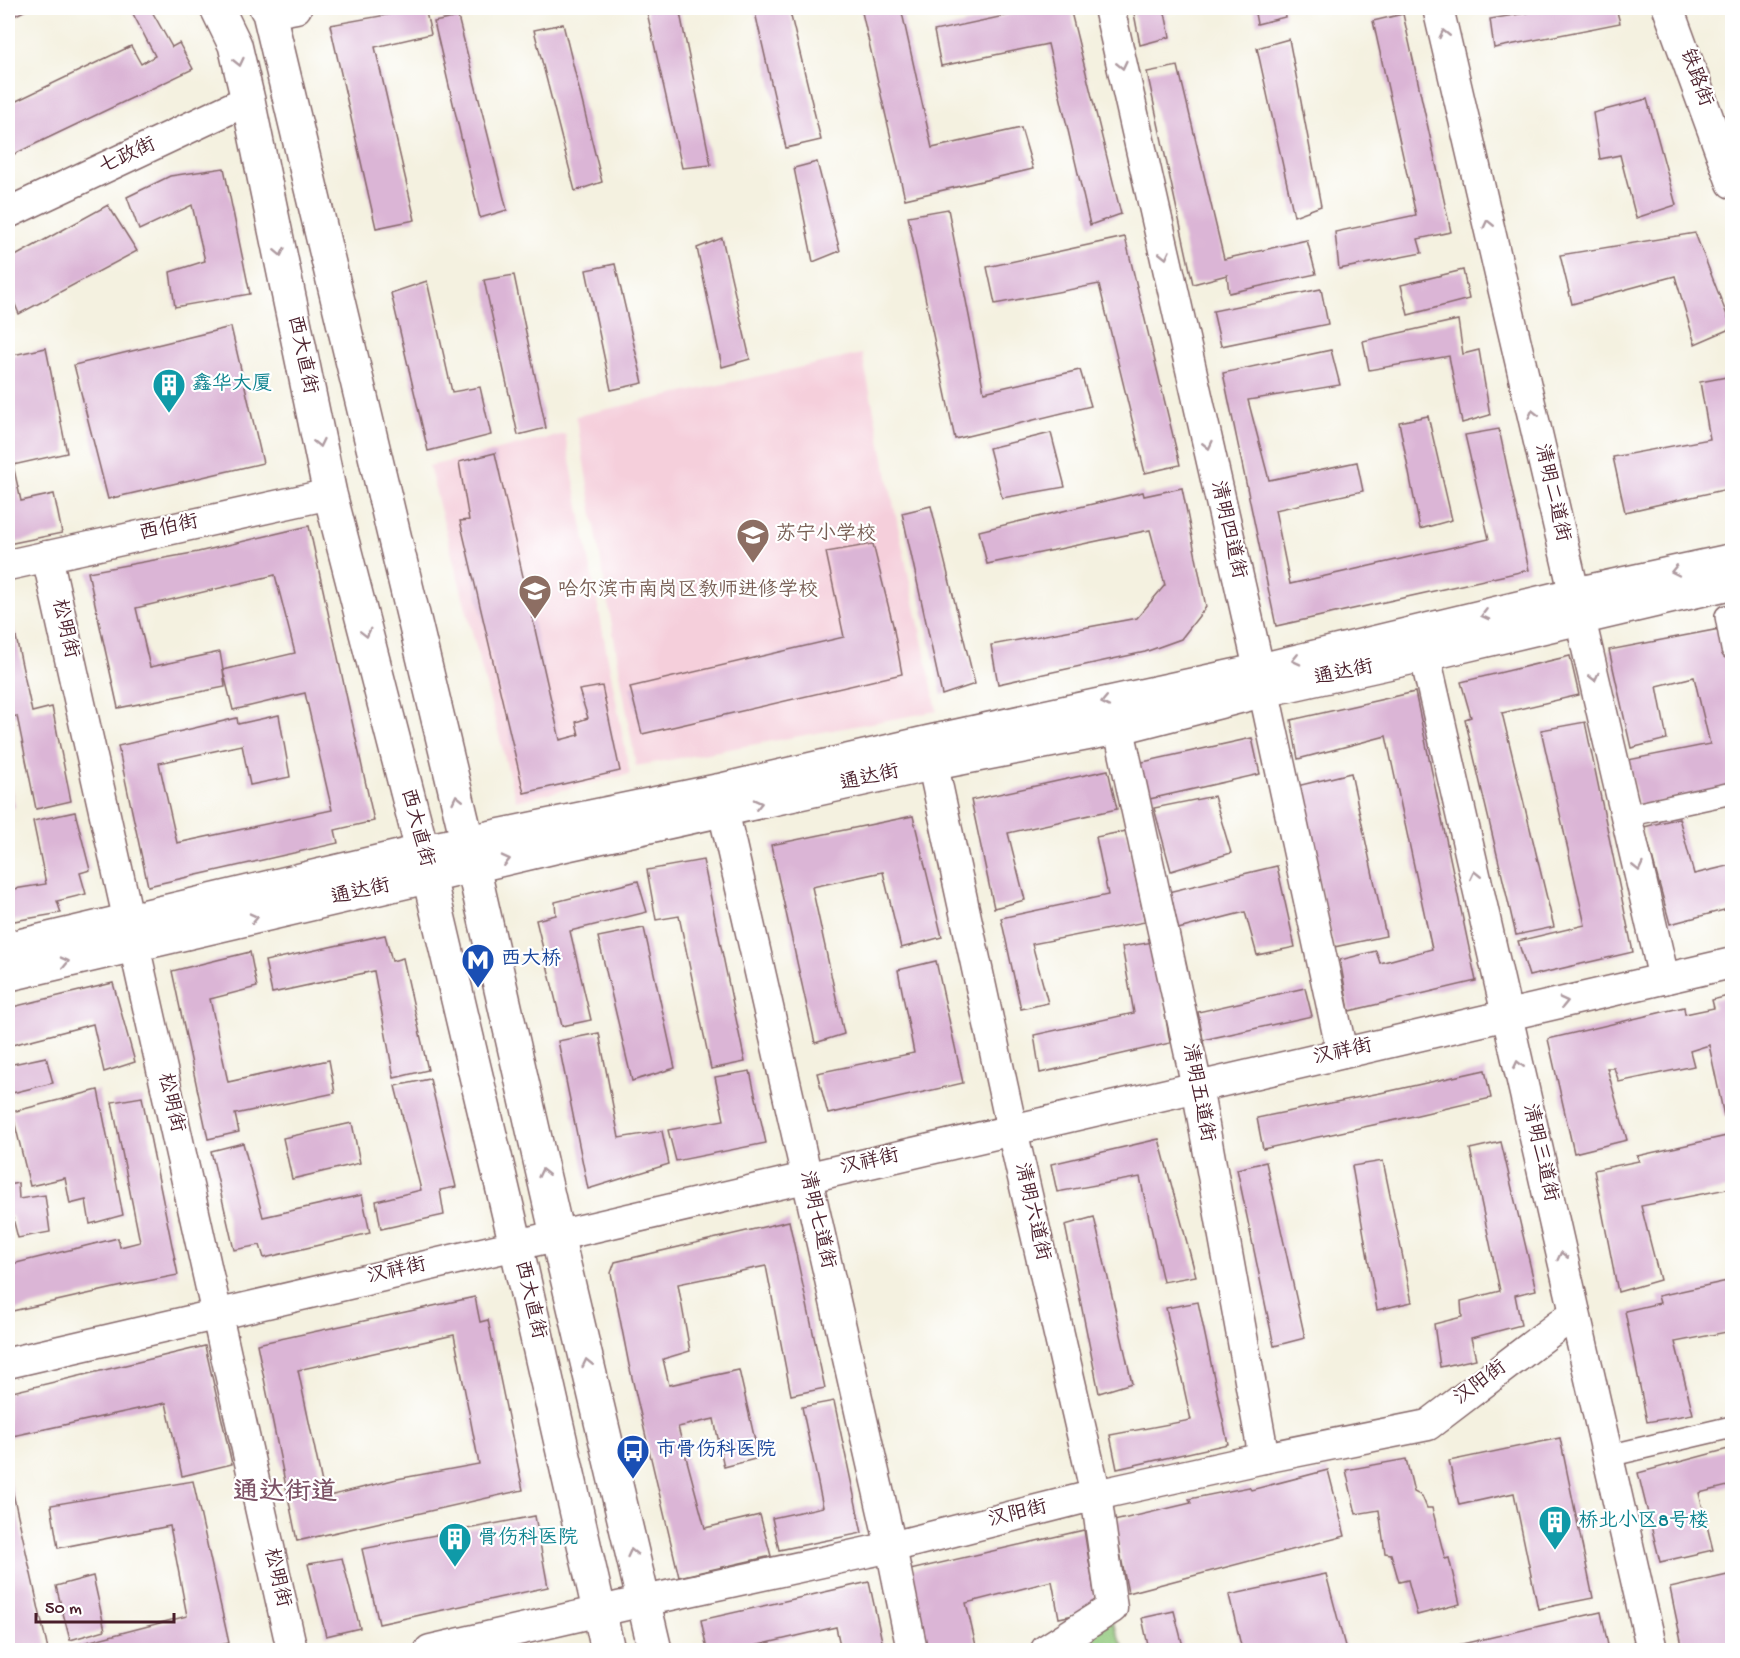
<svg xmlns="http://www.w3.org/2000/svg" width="1740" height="1658" viewBox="0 0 1740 1658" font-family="'Gochi Hand','LXGW WenKai TC',sans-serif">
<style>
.built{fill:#f5cfdb}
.green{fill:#8fc77a;stroke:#6c7352;stroke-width:1.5}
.building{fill:#dbb5d6;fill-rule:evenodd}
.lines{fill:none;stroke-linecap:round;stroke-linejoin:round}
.street-casing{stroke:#86686a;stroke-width:24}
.secondary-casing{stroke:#86686a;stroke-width:33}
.primary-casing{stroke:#86686a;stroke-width:36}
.street{stroke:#fff;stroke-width:21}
.secondary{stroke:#fff;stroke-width:30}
.primary{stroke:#fff;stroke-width:33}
.oneway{stroke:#ae9aa0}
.labels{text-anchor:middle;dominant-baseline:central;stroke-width:4.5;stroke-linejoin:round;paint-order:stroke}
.street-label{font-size:20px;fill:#4a1f2b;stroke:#fff}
.culture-label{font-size:20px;fill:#0d838f;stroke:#fff;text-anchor:start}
.education-label{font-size:20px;fill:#785e54;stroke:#fff;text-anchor:start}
.transit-label{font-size:20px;fill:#164399;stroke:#fff;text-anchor:start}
.district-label{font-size:26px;font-weight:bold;fill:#7d5467;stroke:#fff}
</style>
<rect width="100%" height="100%" fill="#fff"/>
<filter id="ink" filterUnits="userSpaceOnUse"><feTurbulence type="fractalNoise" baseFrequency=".0167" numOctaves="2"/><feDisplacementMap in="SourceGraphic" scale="12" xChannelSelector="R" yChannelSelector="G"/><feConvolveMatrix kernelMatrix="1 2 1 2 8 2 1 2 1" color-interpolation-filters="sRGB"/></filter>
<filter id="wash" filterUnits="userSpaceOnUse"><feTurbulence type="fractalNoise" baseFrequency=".008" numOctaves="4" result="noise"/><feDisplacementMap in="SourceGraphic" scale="24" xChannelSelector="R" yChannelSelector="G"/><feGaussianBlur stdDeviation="1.35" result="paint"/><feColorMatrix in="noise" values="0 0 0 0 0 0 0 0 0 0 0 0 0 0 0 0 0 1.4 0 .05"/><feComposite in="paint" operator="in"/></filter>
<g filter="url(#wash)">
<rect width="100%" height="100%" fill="#f4f1e0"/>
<g class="built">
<path d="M862,354L937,711L636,766L576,416Z"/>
<path d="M565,434L630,774L516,801L429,466Z"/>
</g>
<path class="green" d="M1111,1620L1125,1650H1063Z"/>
<g id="blocks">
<g class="building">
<path d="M8,8H30L8,19Z"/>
<path d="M130,8H150L172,47L179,43L193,69L8,157V105L131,46L141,64L155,56Z"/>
<path d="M425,8L431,34L375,47L415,220L376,228L330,25Z"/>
<path d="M646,8H679L711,165L682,168Z"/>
<path d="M754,8H789L821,140L786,148Z"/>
<path d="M861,8H901L932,148L1021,128L1033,169L905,199Z"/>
<path d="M1041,8H1070L1121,214L1090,225L1048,44L941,66L934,31Z"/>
<path d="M1133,8H1164L1170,37L1140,45Z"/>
<path d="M1254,8H1284L1285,17L1257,24Z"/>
<path d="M1555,8H1616L1620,23L1494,48L1490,19Z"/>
<path d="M1403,14L1451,232L1418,239L1422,253L1339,269L1335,232L1416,215L1373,21Z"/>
<path d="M458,17L507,210L480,218L434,22Z"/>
<path d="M563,24L602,182L575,191L534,30Z"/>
<path d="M1289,39L1321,206L1294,216L1257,48Z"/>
<path d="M1178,66L1224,259L1307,240L1316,274L1229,293L1227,275L1193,284L1147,72Z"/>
<path d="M1647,99L1676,205L1636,218L1620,155L1600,159L1593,113Z"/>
<path d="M817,162L840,251L813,262L794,168Z"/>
<path d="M224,168L250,294L175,307L170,272L205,261L192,205L139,230L127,197L170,176Z"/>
<path d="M108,205L137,251L19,314L14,302L8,305V260Z"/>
<path d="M948,209L984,392L1080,370L1091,406L955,439L908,216Z"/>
<path d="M1695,233L1732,328L1695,344L1675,276L1572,304L1560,255Z"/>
<path d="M1125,237L1180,465L1145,473L1099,284L995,304L987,267Z"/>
<path d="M722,238L750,359L722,367L697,248Z"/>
<path d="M615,264L643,383L611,390L586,270Z"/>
<path d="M1463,270L1469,299L1408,315L1401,285Z"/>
<path d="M514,275L546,428L518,435L484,280Z"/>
<path d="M427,281L452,392L480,387L491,435L428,451L391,293Z"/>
<path d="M1321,289L1328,324L1221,346L1213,311Z"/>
<path d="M1458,320L1463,354L1479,350L1490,415L1462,423L1449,356L1369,370L1363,341Z"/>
<path d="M231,327L263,463L108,499L74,365Z"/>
<path d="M46,348L67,453L13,465L21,501L54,494L62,533L8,544V356Z"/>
<path d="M1331,350L1340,385L1248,400L1269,480L1357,462L1363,491L1275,510L1290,584L1489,539L1465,435L1499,429L1529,570L1276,626L1223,373Z"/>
<path d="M1732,376V488L1625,512L1613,457L1710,439L1700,382Z"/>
<path d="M1428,416L1452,520L1420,529L1399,422Z"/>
<path d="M1051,433L1065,487L1002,498L989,448Z"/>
<path d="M495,453L560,740L579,735L576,722L588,718L579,690L602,686L620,771L524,793L460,521L469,520L459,462Z"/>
<path d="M1182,488L1206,607L1181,639L1145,652L998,684L991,645L1137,618L1165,585L1150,530L987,564L979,531L1143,492L1144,496Z"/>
<path d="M931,506L975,684L942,695L902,513Z"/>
<path d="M309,526L374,821L335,830L338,843L148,886L118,746L237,718L238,724L279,715L290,777L250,785L242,745L159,763L177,843L332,810L305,693L233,710L223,670L225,687L118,708L88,572L198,552ZM275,575L295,653L223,670L220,652L150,667L136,608Z"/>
<path d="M873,544L893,625L902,674L642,734L630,687L844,637L826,552Z"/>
<path d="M8,623H13L32,712L52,707L71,801L36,809L17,716L8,717Z"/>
<path d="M1730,627L1732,641V787L1639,806L1628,760L1710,744L1694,677L1657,686L1667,739L1631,748L1609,650Z"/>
<path d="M1570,656L1579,695L1502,713L1554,927L1516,935L1465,719L1471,717L1461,682Z"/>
<path d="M1415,692L1476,981L1349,1011L1340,960L1376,951L1380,963L1432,949L1386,736L1298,759L1291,720Z"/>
<path d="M1585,722L1633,952L1529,976L1518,941L1585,925L1541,730Z"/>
<path d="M1252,738L1260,774L1145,800L1138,763Z"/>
<path d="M1108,770L1117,809L1008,833L1025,900L994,908L971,800Z"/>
<path d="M1351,773L1386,936L1334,947L1297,786Z"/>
<path d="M8,776L15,807L8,809Z"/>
<path d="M1214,796L1231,853L1171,871L1154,808Z"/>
<path d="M1732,803V818L1728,804Z"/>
<path d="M75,812L90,870L80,873L86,894L57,901L61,913L8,922V890L46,884L33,821Z"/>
<path d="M913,816L942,937L901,948L883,872L812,887L844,1034L815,1043L771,845Z"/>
<path d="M1679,818L1694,874L1732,865V908L1670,924L1644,827Z"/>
<path d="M1126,831L1145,922L1032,944L1048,1003L1021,1009L1001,918L1108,895L1096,837Z"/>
<path d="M703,860L745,1062L711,1069L679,916L656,920L647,870Z"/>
<path d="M1277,866L1295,947L1257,955L1245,912L1178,929L1168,892Z"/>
<path d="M638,881L647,912L570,931L591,1020L562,1026L536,920L556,915L555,902Z"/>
<path d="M644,928L675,1068L632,1081L598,937Z"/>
<path d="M385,935L392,961L403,958L428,1070L394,1078L374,971L272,993L265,961Z"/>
<path d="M1153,942L1170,1043L1040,1073L1034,1035L1134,1013L1122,947Z"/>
<path d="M250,952L257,987L210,999L228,1082L329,1060L335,1093L235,1114L239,1132L208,1139L172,971Z"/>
<path d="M936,961L963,1083L828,1114L817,1073L914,1053L898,970Z"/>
<path d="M113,983L135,1062L104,1072L93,1024L8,1046V1008Z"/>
<path d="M1305,988L1312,1016L1203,1040L1198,1012Z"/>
<path d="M1732,995V1114L1724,1116L1709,1045L1690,1051L1694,1066L1619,1082L1614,1068H1607L1627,1140L1574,1153L1548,1039L1684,1007L1685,1014L1714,1008L1712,1000Z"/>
<path d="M599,1033L619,1138L662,1131L669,1164L588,1189L558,1041Z"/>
<path d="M46,1057L53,1083L12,1093L8,1065Z"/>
<path d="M1485,1070L1491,1098L1396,1120L1263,1149L1257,1118L1390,1091Z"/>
<path d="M750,1071L766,1143L676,1161L668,1130L724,1120L715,1077Z"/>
<path d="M430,1079L456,1187L440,1190L444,1215L381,1229L376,1201L421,1190L395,1086Z"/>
<path d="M98,1090L123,1215L90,1224L86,1200L70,1204L65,1178L30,1186L12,1112Z"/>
<path d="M142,1097L178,1275L127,1285L8,1312V1265L118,1238L120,1247L140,1242L112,1102Z"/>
<path d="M352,1123L360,1163L292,1179L283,1138Z"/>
<path d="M1731,1135L1732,1188L1641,1206L1660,1280L1618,1292L1594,1170L1639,1161L1637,1156Z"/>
<path d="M1159,1139L1196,1276L1163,1282L1140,1177L1057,1192L1051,1164Z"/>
<path d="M1501,1142L1536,1290L1515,1295L1521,1325L1471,1338L1476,1359L1440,1367L1434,1324L1462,1317L1461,1301L1500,1291L1470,1149Z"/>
<path d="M243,1143L263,1217L362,1195L370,1233L264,1258L260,1245L234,1250L211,1151Z"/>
<path d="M1383,1161L1412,1302L1377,1310L1352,1166Z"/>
<path d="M1266,1162L1305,1338L1274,1346L1237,1169Z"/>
<path d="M18,1183L19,1199L45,1195L50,1232L18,1238L12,1215L8,1216V1185Z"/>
<path d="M1094,1217L1132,1383L1099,1393L1065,1225Z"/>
<path d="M789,1221L825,1388L791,1395L766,1266L678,1284L690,1351L663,1359L669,1385L739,1370L759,1458L724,1467L714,1419L678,1427L705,1528L760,1515L771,1556L679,1577L629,1365L611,1273L615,1262Z"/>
<path d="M1732,1280V1331L1675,1342L1693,1414L1647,1422L1625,1311L1660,1303L1658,1296Z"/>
<path d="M475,1297L480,1322L488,1320L523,1490L297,1541L257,1344ZM454,1335L479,1464L397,1479L325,1497L298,1370Z"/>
<path d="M1198,1302L1228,1444L1117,1469L1110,1435L1191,1420L1166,1308Z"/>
<path d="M205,1346L232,1464L182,1476L166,1403L8,1437V1393Z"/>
<path d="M834,1401L862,1533L779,1550L772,1518L823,1507L802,1407Z"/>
<path d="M1560,1438L1593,1598L1538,1609L1514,1493L1459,1505L1449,1461Z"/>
<path d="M1732,1448V1485L1699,1493L1713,1550L1660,1562L1638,1473Z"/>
<path d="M1406,1459L1414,1492L1422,1496L1427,1508H1432L1445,1559L1449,1558L1460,1604L1417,1615L1408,1580L1399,1582L1391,1554L1385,1553L1379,1510L1356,1514L1346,1470Z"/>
<path d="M1328,1470L1345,1536L1128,1593L1114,1521L1191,1503L1189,1499L1249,1487L1251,1490Z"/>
<path d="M8,1471L48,1650H14L8,1626Z"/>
<path d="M193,1481L229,1643L198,1650H56L187,1616L170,1526L58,1548L51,1505Z"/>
<path d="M535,1516L548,1587L379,1624L362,1549Z"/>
<path d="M1084,1530L1097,1610L1059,1618L1052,1581L966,1603L977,1650H927L910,1570Z"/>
<path d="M342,1558L360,1628L326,1636L308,1564Z"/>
<path d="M1326,1574L1346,1650H1242L1229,1595Z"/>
<path d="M1732,1574V1615L1727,1616L1732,1637V1650H1683L1670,1588Z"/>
<path d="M93,1576L105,1630L70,1640L56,1586Z"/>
<path d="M869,1582L884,1650H841L836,1627L745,1648V1650H707L701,1620Z"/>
<path d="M1174,1611L1184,1650H1149L1142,1618Z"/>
<path d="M1601,1612L1609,1650H1572V1649L1566,1650H1436Z"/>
</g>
</g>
</g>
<g filter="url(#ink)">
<use href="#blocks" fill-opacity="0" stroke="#86686a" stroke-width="1.5"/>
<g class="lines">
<g class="street-casing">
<g id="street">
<path d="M1732,615L1726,616L1732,649"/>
<path d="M1626,816L1732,793"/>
<path d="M1608,1456L1732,1427"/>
</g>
</g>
<g class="secondary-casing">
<g id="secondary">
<path d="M1109,8L1259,669L1342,1053"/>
<path d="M1438,8L1664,979"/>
<path d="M1668,8L1732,183"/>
<path d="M269,13L296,8"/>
<path d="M8,213L248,100"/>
<path d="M47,556L292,1650"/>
<path d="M8,565L330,494"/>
<path d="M1425,656L1652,1650"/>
<path d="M1119,729L1197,1087L1264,1458"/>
<path d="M929,747L1012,1130L1096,1495L1112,1608L1046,1650"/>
<path d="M719,792L891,1547L912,1650"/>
<path d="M8,947L422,850L719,789L927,741L1259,669L1574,593L1732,559"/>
<path d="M8,976L557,848L933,765L1119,729L1263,692L1425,656L1732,584"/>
<path d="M8,1363L1732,963"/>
<path d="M430,1650L644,1601L891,1547L1096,1495L1264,1458L1428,1425L1575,1313"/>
</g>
</g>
<g class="primary-casing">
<g id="primary">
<path d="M217,8L235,45L248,100L330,494L429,877L516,1245L608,1650"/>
<path d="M266,8L269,13L467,840L557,1235L655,1650"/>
</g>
</g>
<use href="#street" class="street"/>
<use href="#secondary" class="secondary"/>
<use href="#primary" class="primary"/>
</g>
<defs><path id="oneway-chevron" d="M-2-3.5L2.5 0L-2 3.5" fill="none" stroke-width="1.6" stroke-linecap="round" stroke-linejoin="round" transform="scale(1.5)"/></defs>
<g class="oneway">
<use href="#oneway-chevron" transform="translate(1444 34) rotate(-103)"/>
<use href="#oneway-chevron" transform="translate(239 62) rotate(77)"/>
<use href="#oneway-chevron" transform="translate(1122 65) rotate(77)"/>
<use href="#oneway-chevron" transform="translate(1488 224) rotate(-103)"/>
<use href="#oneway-chevron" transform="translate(280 252) rotate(78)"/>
<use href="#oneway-chevron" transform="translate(1165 255) rotate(77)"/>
<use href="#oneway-chevron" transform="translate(1533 414) rotate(-103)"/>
<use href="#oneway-chevron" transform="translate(319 443) rotate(78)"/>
<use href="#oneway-chevron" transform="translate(1208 445) rotate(77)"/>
<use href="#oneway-chevron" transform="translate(1675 571) rotate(168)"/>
<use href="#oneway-chevron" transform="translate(1485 615) rotate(166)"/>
<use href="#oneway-chevron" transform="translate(366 633) rotate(76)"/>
<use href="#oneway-chevron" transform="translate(1296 660) rotate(167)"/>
<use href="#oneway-chevron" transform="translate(1594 677) rotate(77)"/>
<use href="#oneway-chevron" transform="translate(1105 702) rotate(168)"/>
<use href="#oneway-chevron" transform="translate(457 799) rotate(-103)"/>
<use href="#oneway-chevron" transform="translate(758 804) rotate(-13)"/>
<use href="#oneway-chevron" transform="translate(506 860) rotate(-13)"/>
<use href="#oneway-chevron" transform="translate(1638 867) rotate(77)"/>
<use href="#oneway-chevron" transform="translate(1475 875) rotate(-103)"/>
<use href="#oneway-chevron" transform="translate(254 918) rotate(-13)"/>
<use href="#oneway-chevron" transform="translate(65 962) rotate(-13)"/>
<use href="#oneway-chevron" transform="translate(1564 1002) rotate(-13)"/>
<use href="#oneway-chevron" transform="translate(1518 1065) rotate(-103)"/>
<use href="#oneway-chevron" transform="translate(543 1173) rotate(-103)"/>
<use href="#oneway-chevron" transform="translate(1562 1256) rotate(-103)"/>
<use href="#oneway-chevron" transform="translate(587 1363) rotate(-103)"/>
<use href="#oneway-chevron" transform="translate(632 1553) rotate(-103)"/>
</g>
</g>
<defs>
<g id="building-pin" transform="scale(1.725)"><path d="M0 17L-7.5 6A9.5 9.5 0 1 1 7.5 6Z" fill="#0f9aa8" stroke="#fff"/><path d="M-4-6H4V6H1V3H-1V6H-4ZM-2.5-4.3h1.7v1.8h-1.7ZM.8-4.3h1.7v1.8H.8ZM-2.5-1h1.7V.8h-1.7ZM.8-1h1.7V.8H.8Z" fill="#fff"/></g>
<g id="school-pin" transform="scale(1.725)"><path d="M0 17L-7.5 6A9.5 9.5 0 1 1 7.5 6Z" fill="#8d6e63" stroke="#fff"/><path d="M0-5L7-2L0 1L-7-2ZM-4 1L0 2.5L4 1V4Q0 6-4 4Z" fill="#fff"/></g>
<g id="metro-pin" transform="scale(1.725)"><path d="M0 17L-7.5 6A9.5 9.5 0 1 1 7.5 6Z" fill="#1a4fb4" stroke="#fff"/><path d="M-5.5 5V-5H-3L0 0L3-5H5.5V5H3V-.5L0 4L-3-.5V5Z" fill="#fff"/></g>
<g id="bus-pin" transform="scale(1.725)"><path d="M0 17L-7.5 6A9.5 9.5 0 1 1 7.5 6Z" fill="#1a4fb4" stroke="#fff"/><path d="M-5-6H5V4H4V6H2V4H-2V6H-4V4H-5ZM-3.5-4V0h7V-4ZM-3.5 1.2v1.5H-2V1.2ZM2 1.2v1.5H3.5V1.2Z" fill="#fff"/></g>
</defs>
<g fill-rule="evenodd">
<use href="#building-pin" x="169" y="385"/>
<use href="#school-pin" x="753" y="535"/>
<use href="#school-pin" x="535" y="591"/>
<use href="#metro-pin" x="478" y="960"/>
<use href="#bus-pin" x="633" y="1451"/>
<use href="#building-pin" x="1555" y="1522"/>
<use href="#building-pin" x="455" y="1539"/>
</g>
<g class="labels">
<g class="street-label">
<text transform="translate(1695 78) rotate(70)">铁路街</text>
<text transform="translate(128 157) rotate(-25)">七政街</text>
<text transform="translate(301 355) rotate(78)">西大直街</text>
<text transform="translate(1551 493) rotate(77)">清明二道街</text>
<text transform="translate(169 529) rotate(-12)">西伯街</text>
<text transform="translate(1227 530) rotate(77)">清明四道街</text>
<text transform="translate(64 629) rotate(77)">松明街</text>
<text transform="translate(1344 674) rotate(-12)">通达街</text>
<text transform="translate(870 779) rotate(-13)">通达街</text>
<text transform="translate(416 828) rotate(75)">西大直街</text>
<text transform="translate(361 893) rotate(-13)">通达街</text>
<text transform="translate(1343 1053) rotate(-13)">汉祥街</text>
<text transform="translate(1197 1093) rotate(79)">清明五道街</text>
<text transform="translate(170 1103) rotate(77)">松明街</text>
<text transform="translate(1539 1153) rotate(77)">清明三道街</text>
<text transform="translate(870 1163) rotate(-13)">汉祥街</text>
<text transform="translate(1031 1212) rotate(77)">清明六道街</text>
<text transform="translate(816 1220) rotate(77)">清明七道街</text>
<text transform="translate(397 1272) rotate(-13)">汉祥街</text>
<text transform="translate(529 1300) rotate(77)">西大直街</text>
<text transform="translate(1481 1384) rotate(-37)">汉阳街</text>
<text transform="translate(1018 1515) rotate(-14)">汉阳街</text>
<text transform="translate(276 1578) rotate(77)">松明街</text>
</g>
<g class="culture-label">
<text x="192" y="385">鑫华大厦</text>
<text x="1578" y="1522">桥北小区8号楼</text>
<text x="478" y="1539">骨伤科医院</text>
</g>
<g class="education-label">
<text x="776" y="535">苏宁小学校</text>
<text x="558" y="591">哈尔滨市南岗区教师进修学校</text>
</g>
<g class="transit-label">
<text x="501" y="960">西大桥</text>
<text x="656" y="1451">市骨伤科医院</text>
</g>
<g class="district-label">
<text x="285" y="1494">通达街道</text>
</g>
</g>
<rect width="1740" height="1658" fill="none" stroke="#fff" stroke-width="30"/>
<path d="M36 1613v9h138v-9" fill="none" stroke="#4a1f2b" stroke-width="3"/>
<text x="45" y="1613" font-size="18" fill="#4a1f2b" stroke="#ffffff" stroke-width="4.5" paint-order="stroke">50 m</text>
</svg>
